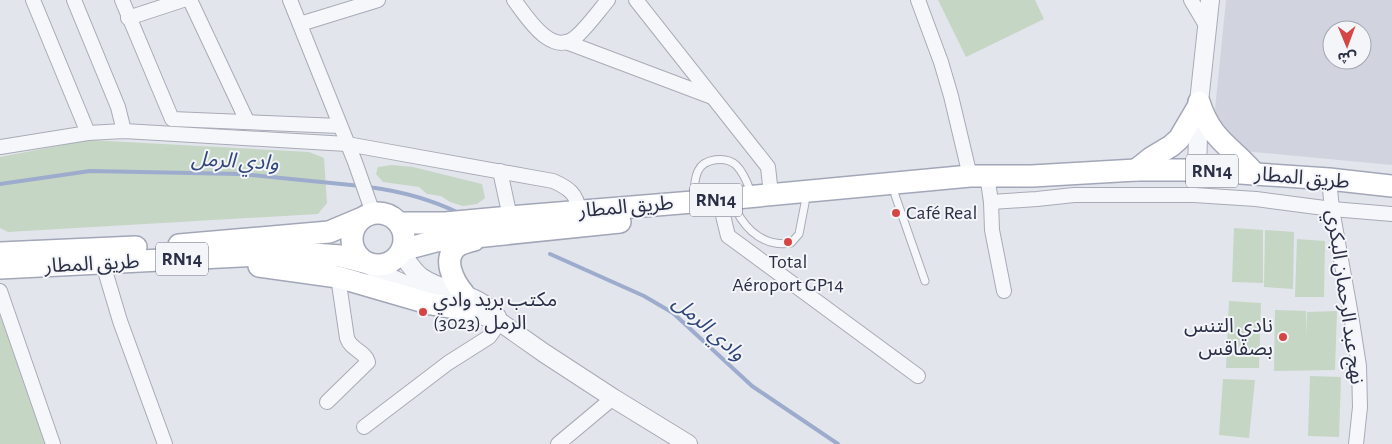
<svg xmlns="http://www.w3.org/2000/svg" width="1392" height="444" viewBox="0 0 1392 444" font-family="'Alegreya Sans','Noto Sans Arabic',sans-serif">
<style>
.built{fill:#d1d4de;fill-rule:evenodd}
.green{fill:#c5d6c4}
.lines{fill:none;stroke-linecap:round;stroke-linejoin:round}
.stream{stroke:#9daccd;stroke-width:4}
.service-casing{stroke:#a8abb7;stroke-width:9}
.minor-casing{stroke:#a8abb7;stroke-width:16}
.tertiary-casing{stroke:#a8abb7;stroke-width:20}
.primary-casing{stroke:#a2a7b8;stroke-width:24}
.service{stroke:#f6f7fa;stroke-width:7}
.minor{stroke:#f6f7fa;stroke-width:14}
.tertiary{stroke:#f6f7fa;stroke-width:18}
.primary{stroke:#fff;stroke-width:21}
.poi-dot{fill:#d54544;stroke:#f3f5f9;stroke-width:2}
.labels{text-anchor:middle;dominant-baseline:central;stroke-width:4;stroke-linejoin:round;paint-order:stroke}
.shield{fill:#f3f5f9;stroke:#666a7b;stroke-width:1}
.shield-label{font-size:19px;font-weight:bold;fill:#2a2f45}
.street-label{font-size:20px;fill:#2a2f45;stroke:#f3f5f9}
.poi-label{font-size:20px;fill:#2a2f45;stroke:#f3f5f9;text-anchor:start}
.water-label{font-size:21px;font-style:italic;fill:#31467c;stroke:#f3f5f9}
</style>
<rect width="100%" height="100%" fill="#e3e5ec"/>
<path class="built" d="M1226,0H1392V165L1243,151L1214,119ZM1332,30H1362V60H1332Z"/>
<g class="green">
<path d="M938,0H1035L1044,19L966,57Z"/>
<path d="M89,140L309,152L324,158L327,203L318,214L8,232L0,228V157Z"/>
<path d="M392,165L413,167L482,184L485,198L477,204L463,206L450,202L441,196L427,194L419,187L383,182L376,174L378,167Z"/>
<path d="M1234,228L1263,230V283L1232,282Z"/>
<path d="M1265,230L1294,232L1293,289L1264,287Z"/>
<path d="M1297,239L1325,241L1324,297H1295Z"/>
<path d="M1229,301L1261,303L1259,368H1226Z"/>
<path d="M1275,310L1306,311V337L1307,312L1337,311L1335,370L1274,371Z"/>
<path d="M0,315L45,444H0Z"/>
<path d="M1310,376L1341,377L1339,437L1308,436Z"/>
<path d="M1223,379L1255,380L1249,438L1219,435Z"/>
</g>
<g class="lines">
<g class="stream">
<path d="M0,184L90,171L241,174L361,186"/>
<path d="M368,187C400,191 430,199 459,213"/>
<path d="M550,254L644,296L673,313L752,386L838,444"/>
</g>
<g class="service-casing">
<g id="service">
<path d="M895,195L925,281"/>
<path d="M694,199C694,190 694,179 698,171C704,158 726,156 736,165C743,172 748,184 751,193"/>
<path d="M736,210C747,232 766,247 791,243L799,234L805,203"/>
</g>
</g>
<g class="minor-casing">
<g id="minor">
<path d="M74,0L118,107L124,131"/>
<path d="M122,0L172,119L340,126"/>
<path d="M190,0L247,121"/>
<path d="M290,0L355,162L373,213"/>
<path d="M514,0C527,17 552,59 577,36C588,26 598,12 608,0"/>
<path d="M636,0L768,167L771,194"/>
<path d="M918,0L941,62L951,96L970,176"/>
<path d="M1191,0L1207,27"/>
<path d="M128,18L183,0"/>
<path d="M300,24L378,0"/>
<path d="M566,42L712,97"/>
<path d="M88,133L124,131L347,144L553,181C569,188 577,194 579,211"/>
<path d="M0,147L88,133L33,0"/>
<path d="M500,171L510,217"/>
<path d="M987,175L991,202L1037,199L1074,195H1194L1256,199L1332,209L1392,214"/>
<path d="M1329,179L1332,209L1352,321L1359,366L1360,407L1356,444"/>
<path d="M719,199L728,236L918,376"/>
<path d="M991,202L992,230L1004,291"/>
<path d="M103,264L120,321L165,444"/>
<path d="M0,291L53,444"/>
<path d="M327,402L368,362C365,351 351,350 347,338L338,277"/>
<path d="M364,427L448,363L489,337L500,322"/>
<path d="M558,444L613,398"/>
</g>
</g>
<g class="tertiary-casing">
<g id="tertiary">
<path d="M1197,170L1199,102L1210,0"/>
<path d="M401,252C407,261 412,270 421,277C445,294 478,291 497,317"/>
<path d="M367,264L395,280L428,295"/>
<path d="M455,305L500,322L544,353L613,398L688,444"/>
</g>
</g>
<g class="primary-casing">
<g id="primary">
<path d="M1199,102C1211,140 1231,146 1254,173"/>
<path d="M1136,170L1151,158L1171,146L1179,139L1199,105"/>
<circle cx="378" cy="239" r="26"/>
<path d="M399,223H445L510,217L693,202L970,176H1032L1136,170H1197L1329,179L1392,186"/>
<path d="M179,245L329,232L360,219"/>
<path d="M402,250L436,241L620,222"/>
<path d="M0,253L136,247"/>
<path d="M259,266L338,277L431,304L467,310"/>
<path d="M0,268L299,253L341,256L364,262"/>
<path d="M464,294C454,282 440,257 459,245C463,243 470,241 474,240"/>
</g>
</g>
<use href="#service" class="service"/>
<use href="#minor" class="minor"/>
<use href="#tertiary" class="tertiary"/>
<use href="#primary" class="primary"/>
</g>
<g class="poi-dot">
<circle cx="896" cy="213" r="5"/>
<circle cx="788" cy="242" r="5"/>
<circle cx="423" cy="312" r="5"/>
<circle cx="1283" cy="337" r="5"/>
</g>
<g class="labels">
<g class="shield">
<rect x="1186" y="154.5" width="52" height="33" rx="4"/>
<rect x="690" y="183.5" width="52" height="33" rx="4"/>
<rect x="156" y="242.5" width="52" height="33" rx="4"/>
</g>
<g class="shield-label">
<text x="1212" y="171">RN14</text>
<text x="716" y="200">RN14</text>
<text x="182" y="259">RN14</text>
</g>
<g class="street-label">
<text transform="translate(1302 178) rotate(5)">طريق المطار</text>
<text transform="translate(626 207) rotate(-5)">طريق المطار</text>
<text transform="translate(92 264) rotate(-3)">طريق المطار</text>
<text transform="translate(1345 297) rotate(82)">نهج عبد الرحمان البكري</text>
</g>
<g class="poi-label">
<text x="906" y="213">Café Real</text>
<text x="788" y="262" text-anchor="middle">Total<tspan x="788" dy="23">Aéroport GP14</tspan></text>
<text x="433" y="300">مكتب بريد وادي<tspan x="433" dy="23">الرمل (3023)</tspan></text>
<text x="1273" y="326" text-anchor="end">نادي التنس<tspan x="1273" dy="23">بصفاقس</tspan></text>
</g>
<g class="water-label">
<text transform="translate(235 161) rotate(3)">وادي الرمل</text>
<text transform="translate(709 328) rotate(41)">وادي الرمل</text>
</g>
</g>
<g transform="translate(1347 45) rotate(179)"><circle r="24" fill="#f3f5f9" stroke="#a3a6b1"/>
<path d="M0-4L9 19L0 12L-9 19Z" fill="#d54544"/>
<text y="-8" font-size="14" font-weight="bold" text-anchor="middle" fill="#2a2f45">ش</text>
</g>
</svg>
